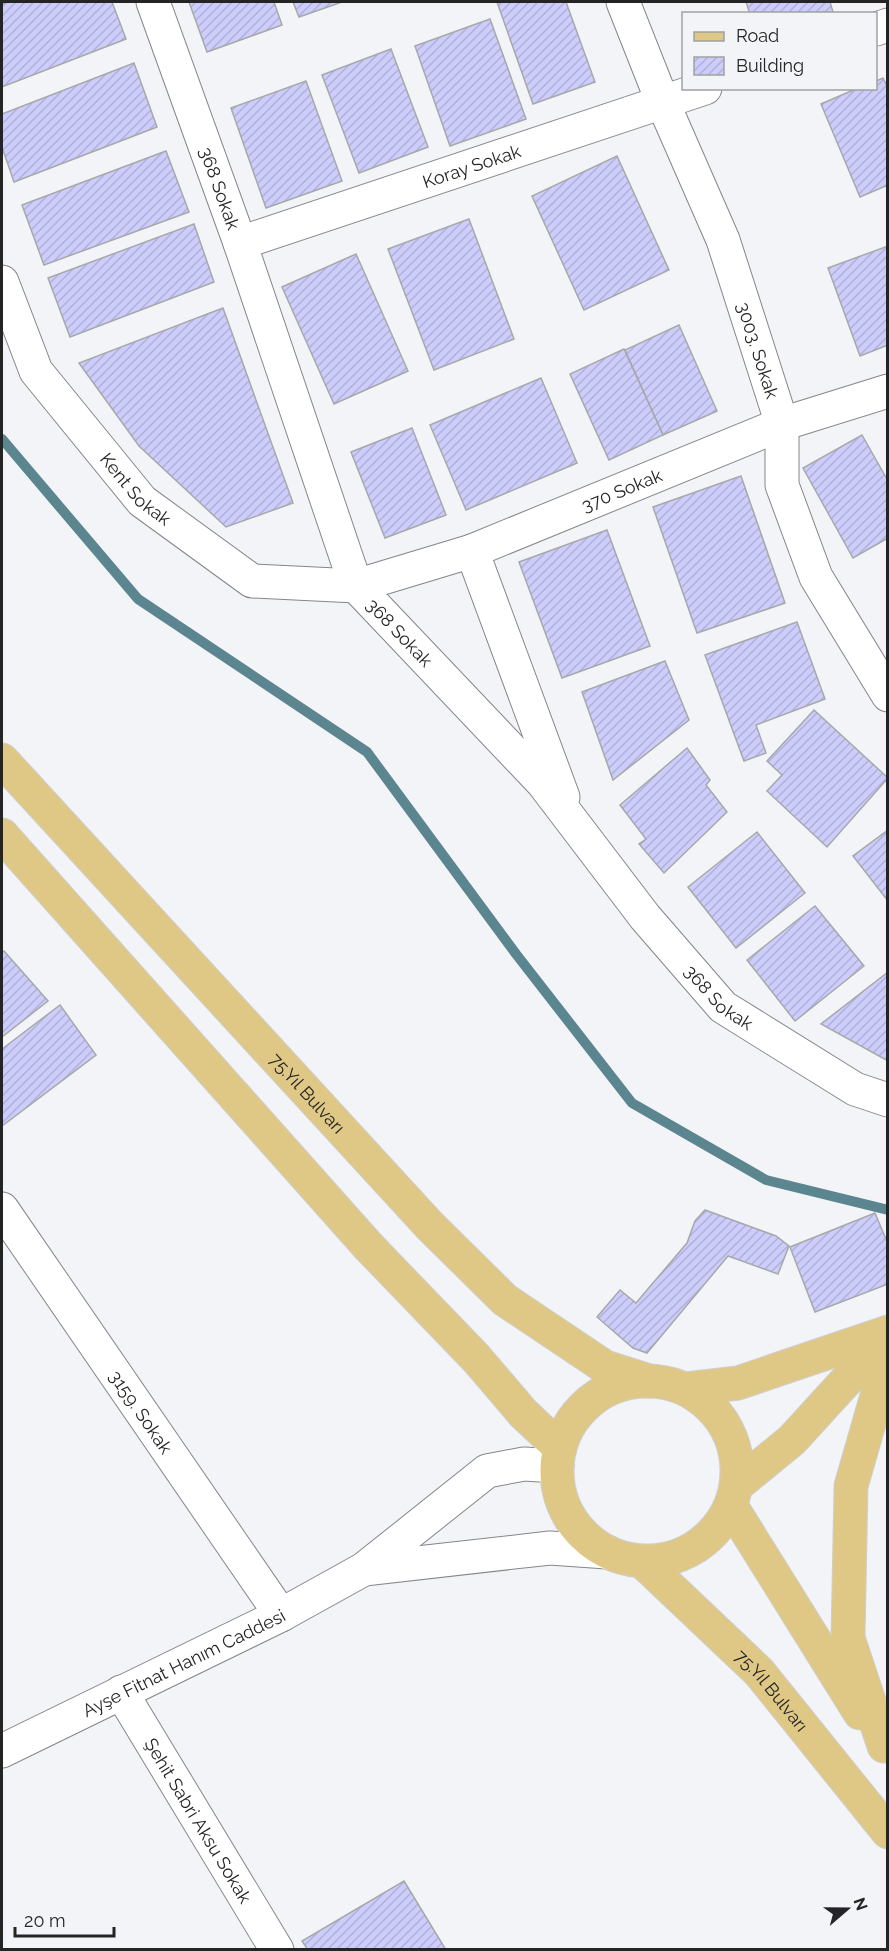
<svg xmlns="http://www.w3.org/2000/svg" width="889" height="1951" viewBox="0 0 889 1951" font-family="Raleway,sans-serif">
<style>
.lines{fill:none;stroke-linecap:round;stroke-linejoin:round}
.stream{stroke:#5b858f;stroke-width:10}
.building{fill:url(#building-hatch);stroke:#a7a8aa;stroke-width:1.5}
.minor-casing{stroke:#858688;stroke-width:35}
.major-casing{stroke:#cfcfcf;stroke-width:35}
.minor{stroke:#fff;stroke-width:33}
.major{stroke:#dfc886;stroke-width:33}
.labels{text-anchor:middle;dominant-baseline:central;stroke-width:4.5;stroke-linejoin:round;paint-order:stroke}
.street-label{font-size:18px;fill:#242425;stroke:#f3f4f7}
</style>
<defs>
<pattern id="building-hatch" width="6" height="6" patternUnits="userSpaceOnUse" patternTransform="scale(1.5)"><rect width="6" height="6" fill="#cdcdfc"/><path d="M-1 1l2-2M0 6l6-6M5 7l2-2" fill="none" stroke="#b0b0d8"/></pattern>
</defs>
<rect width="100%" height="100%" fill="#f3f4f7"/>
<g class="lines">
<path class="stream" d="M2,439L138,599L367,752L516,954L632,1103L766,1180L888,1210"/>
</g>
<g class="building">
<path d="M8,2H112L126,39L2,87V4Z"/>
<path d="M189,2H274L282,25L207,52Z"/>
<path d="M293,2H342L299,17Z"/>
<path d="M497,2H566L595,82L533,104Z"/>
<path d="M746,2H830L833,12L750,14Z"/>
<path d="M490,19L526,119L450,146L415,46Z"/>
<path d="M391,49L428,147L359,173L322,75Z"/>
<path d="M134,63L157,127L14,182L2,147V114Z"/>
<path d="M883,78L888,88V185L860,197L821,104L858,88H876V81Z"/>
<path d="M306,81L342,181L266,208L231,108Z"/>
<path d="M166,151L189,212L44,265L22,205Z"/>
<path d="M617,156L669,270L584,310L532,196Z"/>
<path d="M469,219L514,339L434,370L388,249Z"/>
<path d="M194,224L214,282L70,337L48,278Z"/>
<path d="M888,246V345L860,356L828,268Z"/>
<path d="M356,254L408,371L334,404L282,287Z"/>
<path d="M223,308L293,503L226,527L139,446L79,363Z"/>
<path d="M679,325L717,411L663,435L625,350Z"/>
<path d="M624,349L663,435L609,460L570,374Z"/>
<path d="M541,378L577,463L466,510L430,425Z"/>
<path d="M412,428L446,515L385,538L351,452Z"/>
<path d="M862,435L888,481V538L853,558L803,468Z"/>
<path d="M741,476L785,603L697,633L653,507Z"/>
<path d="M607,530L650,646L562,678L519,562Z"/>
<path d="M797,622L825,699L756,725L766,753L744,761L705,655Z"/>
<path d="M665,661L689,720L613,780L582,692Z"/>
<path d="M814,710L888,778L827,847L767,791L782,775L767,761Z"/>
<path d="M687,748L710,780L706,785L727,812L664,873L639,844L646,839L620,805Z"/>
<path d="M888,830V901L853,856Z"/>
<path d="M757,832L805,893L736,948L688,887Z"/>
<path d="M815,906L864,966L795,1021L747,960Z"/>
<path d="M4,951L48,1001L2,1037V953Z"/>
<path d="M888,972V1061L821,1024Z"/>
<path d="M60,1005L96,1055L2,1126V1049Z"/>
<path d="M705,1210L776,1236L789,1246L778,1274L728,1256L647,1353L633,1348L597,1317L620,1290L636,1303L687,1243L695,1221Z"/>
<path d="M875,1213L888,1244V1284L815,1312L790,1247Z"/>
<path d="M404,1881L446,1950H308L302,1941Z"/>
</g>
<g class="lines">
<g class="minor-casing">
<g id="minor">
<path id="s1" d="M153,2L240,243L356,586L543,783L645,917L723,1007L855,1089L888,1100"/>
<path id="s2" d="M623,2L663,103L723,240L782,424V485L816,577L888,695"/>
<path d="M876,29L888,25"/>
<path id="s3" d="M240,243L705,88"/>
<path id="s4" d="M2,282L36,371L142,501L252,581L356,586L472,551L782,424L888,391"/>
<path d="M472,551L563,797"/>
<path id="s5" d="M2,1209L281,1615"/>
<path d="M364,1569L550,1548L607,1552"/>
<path id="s6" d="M121,1692L277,1950"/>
<path id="s7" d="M2,1751L281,1615L364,1569L487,1471L524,1464L557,1466"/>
</g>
</g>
<g class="major-casing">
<g id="major">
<path id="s8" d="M2,760L430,1226L505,1300L605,1367L649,1381"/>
<path d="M2,835L369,1247L476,1358L523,1413L560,1448"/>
<circle cx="647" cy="1471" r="90"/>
<path d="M686,1389L738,1383L888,1332"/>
<path d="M737,1485L792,1440L888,1335"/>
<path d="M731,1506L860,1713"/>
<path id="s9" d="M643,1562L759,1672L888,1832"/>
<path d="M884,1746L848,1638L851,1486L878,1392L888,1374"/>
</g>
</g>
<use href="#minor" class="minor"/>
<use href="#major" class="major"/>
</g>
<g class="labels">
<g class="street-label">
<text stroke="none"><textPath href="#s3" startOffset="244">Koray Sokak</textPath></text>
<text stroke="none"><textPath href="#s1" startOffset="198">368 Sokak</textPath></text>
<text stroke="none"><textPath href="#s2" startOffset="374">3003. Sokak</textPath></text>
<text stroke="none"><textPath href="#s4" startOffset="250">Kent Sokak</textPath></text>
<text stroke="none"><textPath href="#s4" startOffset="786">370 Sokak</textPath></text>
<text stroke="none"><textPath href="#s1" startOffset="682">368 Sokak</textPath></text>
<text stroke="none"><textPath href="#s1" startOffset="1168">368 Sokak</textPath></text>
<text stroke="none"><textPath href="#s8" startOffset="452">75.Yıl Bulvarı</textPath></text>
<text stroke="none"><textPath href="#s5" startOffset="246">3159. Sokak</textPath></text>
<text stroke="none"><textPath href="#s7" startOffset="202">Ayşe Fitnat Hanım Caddesi</textPath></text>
<text stroke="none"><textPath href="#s9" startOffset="182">75.Yıl Bulvarı</textPath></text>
<text stroke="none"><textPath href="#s6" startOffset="150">Şehit Sabri Aksu Sokak</textPath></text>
</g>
</g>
<rect width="889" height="1951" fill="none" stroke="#242425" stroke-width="6"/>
<rect x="682" y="12" width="195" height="78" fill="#f3f4f7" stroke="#a0a1a3" stroke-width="1.5"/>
<rect x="694" y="32" width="30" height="9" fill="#dfc886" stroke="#a0a1a3" stroke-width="1.5"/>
<text x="736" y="42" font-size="18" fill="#242425">Road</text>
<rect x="694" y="57" width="30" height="18" fill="url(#building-hatch)" stroke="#a0a1a3" stroke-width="1.5"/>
<text x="736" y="72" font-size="18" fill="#242425">Building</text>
<g transform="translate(847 1909) rotate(70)" stroke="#f3f4f7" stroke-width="4.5" paint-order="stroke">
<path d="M0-4.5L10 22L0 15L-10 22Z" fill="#242425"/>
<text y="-9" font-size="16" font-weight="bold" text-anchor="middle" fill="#242425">N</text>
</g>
<path d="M15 1927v9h99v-9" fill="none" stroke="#242425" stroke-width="3"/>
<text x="24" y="1927" font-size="18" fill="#242425" stroke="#f3f4f7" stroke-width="4.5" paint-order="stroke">20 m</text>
</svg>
